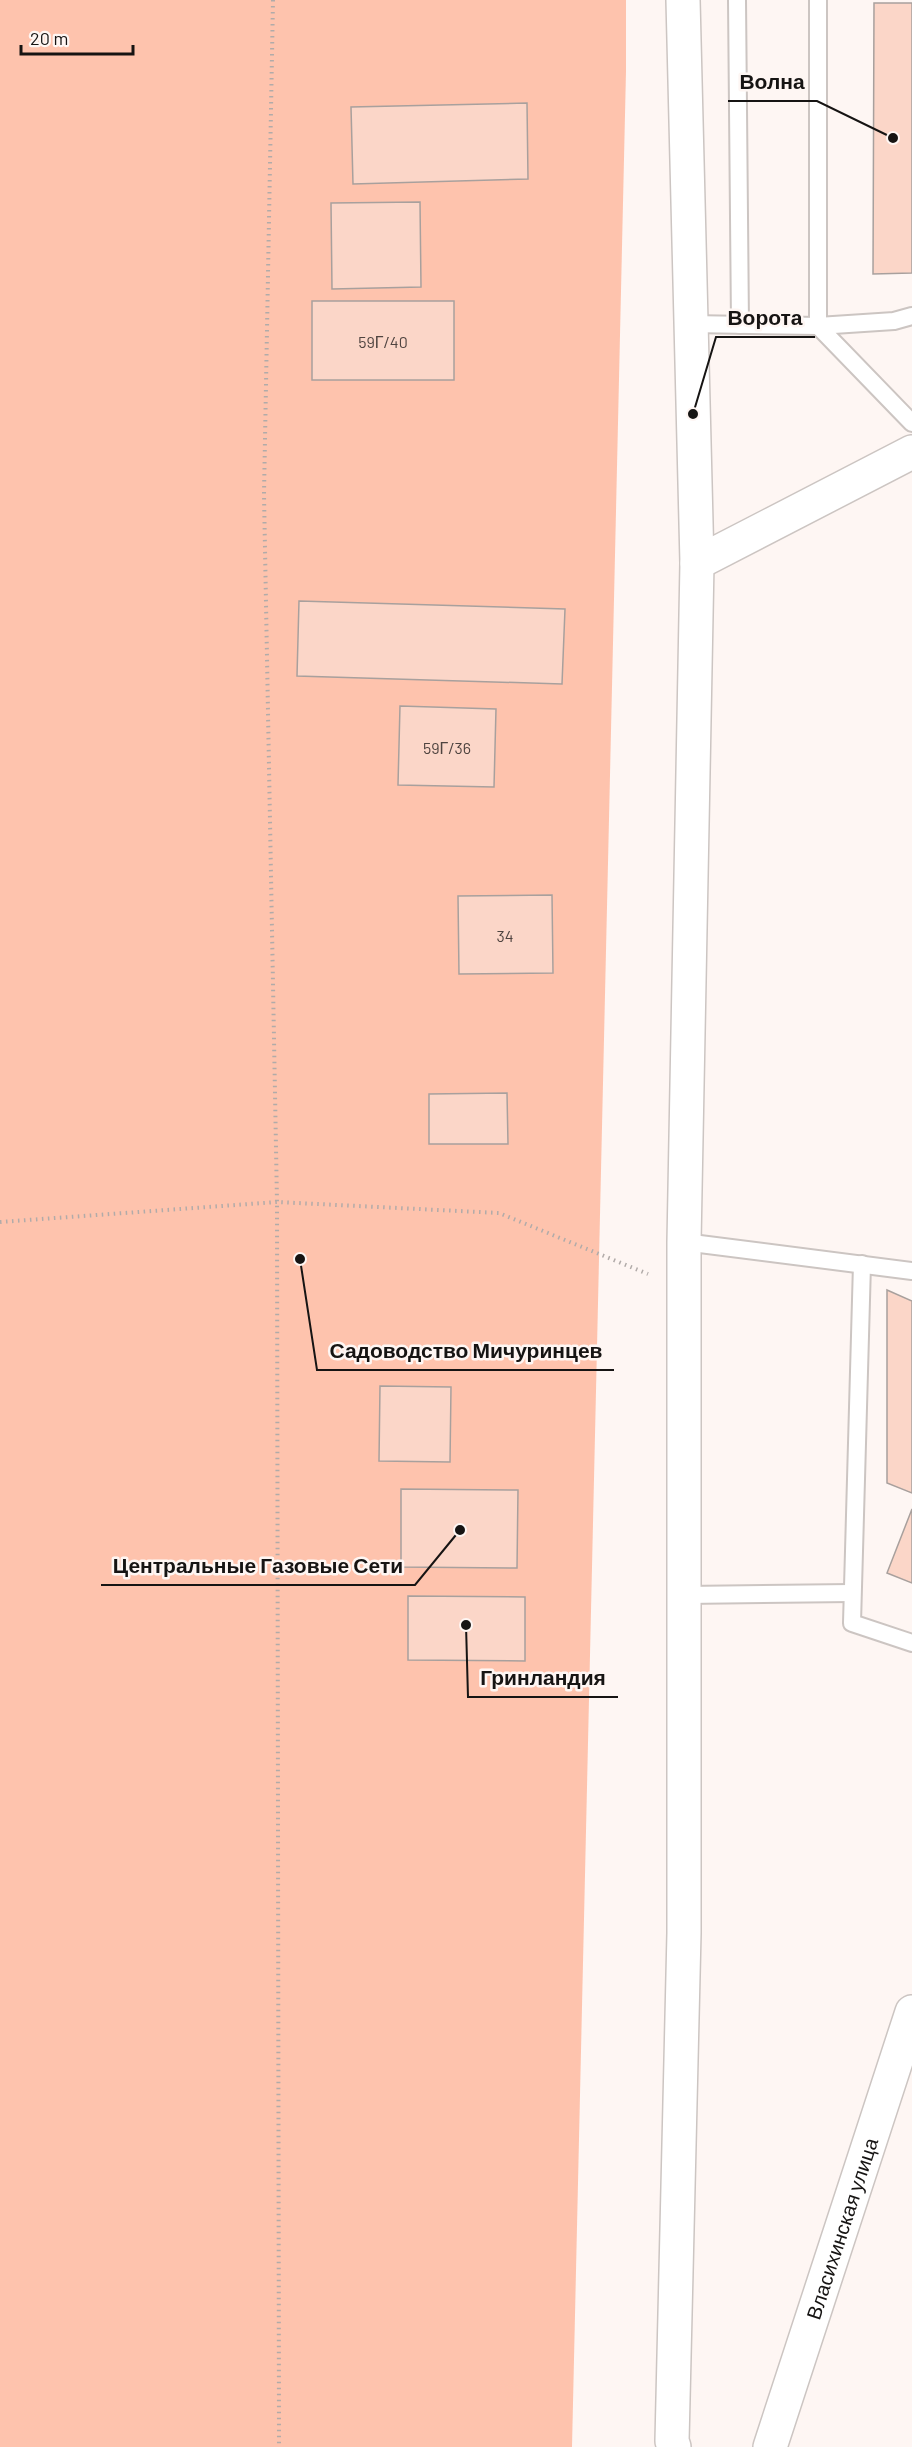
<svg xmlns="http://www.w3.org/2000/svg" width="912" height="2447" viewBox="0 0 912 2447" font-family="Barlow,sans-serif">
<style>
.green{fill:#fec3ad}
.building{fill:#fbd6c8;stroke:#a8a09d;stroke-width:1.5}
.lines{fill:none;stroke-linecap:round;stroke-linejoin:round}
.service-casing{stroke:#ccc5c2;stroke-width:20}
.minor-casing{stroke:#ccc5c2;stroke-width:36}
.trunk-casing{stroke:#ccc5c2;stroke-width:36}
.path{stroke:#b1aba9;stroke-width:4;stroke-dasharray:1.5 4.5;stroke-linecap:butt}
.service{stroke:#fff;stroke-width:16}
.minor{stroke:#fff;stroke-width:33}
.trunk{stroke:#fff;stroke-width:33}
.labels{text-anchor:middle;dominant-baseline:central;stroke-width:5;stroke-linejoin:round;paint-order:stroke}
.number-label{font-size:16px;fill:#4f4440}
.street-label{font-size:20px;fill:#161413;stroke:#fef6f3}
.leader{fill:none;stroke:#161413;stroke-width:2}
.callout-dot{fill:#161413;stroke:#fef6f3;stroke-width:2}
.callout-label{font-size:21px;text-anchor:middle;font-weight:bold;fill:#161413;stroke:#fef6f3;stroke-width:5;stroke-linejoin:round;paint-order:stroke}
</style>
<rect width="100%" height="100%" fill="#fef6f3"/>
<path class="green" d="M0,0H626V71L572,2447H0Z"/>
<g class="building">
<path d="M874,3H912V273L873,274Z"/>
<path d="M527,103L528,179L353,184L351,107Z"/>
<path d="M420,202L421,287L332,289L331,203Z"/>
<rect x="312" y="301" width="142" height="79"/>
<path d="M299,601L565,609L562,684L297,676Z"/>
<path d="M400,706L496,709L494,787L398,785Z"/>
<path d="M552,895L553,973L459,974L458,896Z"/>
<path d="M507,1093L508,1144H429V1094Z"/>
<path d="M887,1290L912,1301V1493L887,1483Z"/>
<path d="M380,1386L451,1387L450,1462L379,1461Z"/>
<path d="M401,1489L518,1490L517,1568L401,1567Z"/>
<path d="M912,1509V1583L887,1573Z"/>
<path d="M408,1596L525,1597V1661L408,1660Z"/>
</g>
<g class="lines">
<g class="service-casing">
<g id="service">
<path d="M737,0L740,325"/>
<path d="M818,0V326L912,423"/>
<path d="M690,324L818,326L894,321L912,316"/>
<path d="M684,1242L912,1271"/>
<path d="M862,1264L852,1623L912,1643"/>
<path d="M685,1595L852,1593"/>
</g>
</g>
<g class="minor-casing">
<g id="minor">
<path d="M697,563L912,452"/>
<path d="M674,2447L672,2441L684,1933V1242L697,563L683,0"/>
</g>
</g>
<g class="trunk-casing">
<g id="trunk">
<path id="s1" d="M770,2447L912,2012"/>
</g>
</g>
<g class="path">
<path d="M273,0L264,494L277,1202L279,2447"/>
<path d="M0,1222L277,1202L499,1213L648,1274"/>
</g>
<use href="#service" class="service"/>
<use href="#minor" class="minor"/>
<use href="#trunk" class="trunk"/>
</g>
<g class="labels">
<g class="number-label">
<text x="383" y="341">59Г/40</text>
<text x="447" y="747">59Г/36</text>
<text x="505" y="935">34</text>
</g>
<g class="street-label">
<text stroke="none"><textPath href="#s1" startOffset="230">Власихинская улица</textPath></text>
</g>
</g>
<path class="leader" d="M893 138L817 101H728M693 414L716 337H815M300 1259L317 1370H614M460 1530L415 1585H101M466 1625L468 1697H618"/>
<g class="callout-dot">
<circle cx="893" cy="138" r="6"/>
<circle cx="693" cy="414" r="6"/>
<circle cx="300" cy="1259" r="6"/>
<circle cx="460" cy="1530" r="6"/>
<circle cx="466" cy="1625" r="6"/>
</g>
<g class="callout-label">
<text x="772" y="89">Волна</text>
<text x="765" y="325">Ворота</text>
<text x="466" y="1358">Садоводство Мичуринцев</text>
<text x="258" y="1573">Центральные Газовые Сети</text>
<text x="543" y="1685">Гринландия</text>
</g>
<path d="M21 45v9h112v-9" fill="none" stroke="#161413" stroke-width="3"/>
<text x="30" y="45" font-size="18" fill="#161413" stroke="#fef6f3" stroke-width="4.5" paint-order="stroke">20 m</text>
</svg>
